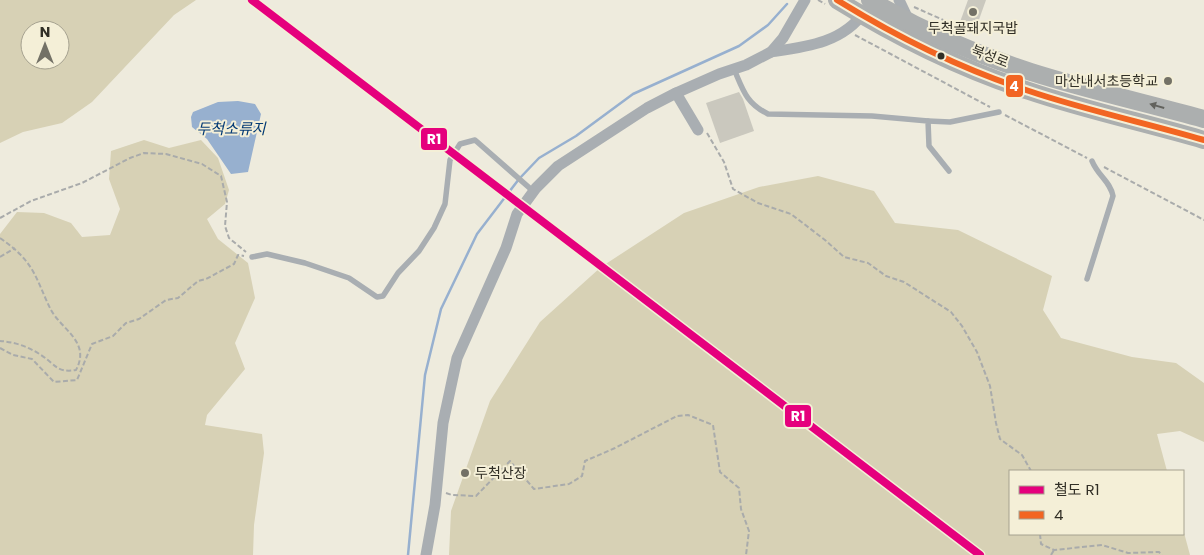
<svg xmlns="http://www.w3.org/2000/svg" width="1204" height="555" viewBox="0 0 1204 555" font-family="Poppins,'Noto Sans KR',sans-serif">
<style>
.green{fill:#d7d1b5;fill-rule:evenodd}
.water{fill:#97b0cf}
.lines{fill:none;stroke-linecap:round;stroke-linejoin:round}
.stream{stroke:#97b0cf;stroke-width:2.5}
.building{fill:#cac8be}
.path{stroke:#a9abab;stroke-width:2;stroke-dasharray:5 2.5;stroke-linecap:butt}
.lane{stroke:#a9aeb2;stroke-width:5.5}
.street{stroke:#a9aeb2;stroke-width:11}
.primary{stroke:#acafaf;stroke-width:18}
.bus-1-casing{stroke:#f4efd7;stroke-width:10}
.bus-1{stroke:#f26522;stroke-width:6}
.rail-1-casing{stroke:#f4efd7;stroke-width:11}
.rail-1{stroke:#e5007d;stroke-width:8}
.oneway{fill:#62625d}
.poi-dot{fill:#737166;stroke:#f4efd7;stroke-width:2}
.bus-dot{fill:#312f26;stroke:#f4efd7;stroke-width:2}
.labels{text-anchor:middle;dominant-baseline:central;stroke-width:4;stroke-linejoin:round;paint-order:stroke}
.poi-label{font-size:14px;fill:#312f26;stroke:#f4efd7}
.street-label{font-size:14px;fill:#312f26;stroke:#f4efd7}
.water-label{font-size:15px;font-style:italic;fill:#023974;stroke:#f4efd7}
.line-badge{stroke:#f4efd7;stroke-width:2}
.badge-label{font-size:14px;text-anchor:middle;font-weight:bold;fill:#fff}
</style>
<rect width="100%" height="100%" fill="#eeebdd"/>
<g class="green">
<path d="M0,0H196L174,15L92,102L62,123L23,132L0,143ZM30,30H60V60H30Z"/>
<path d="M144,140L169,148L201,140L218,158L229,190L225,204L207,219L218,239L248,263L255,298L235,343L245,369L207,415L205,425L262,434L264,453L254,525L253,555H0V234L17,212L44,213L71,223L82,237L110,235L120,209L109,179L111,151Z"/>
<path d="M818,176L874,191L895,223L958,230L1052,276L1043,310L1061,338L1132,357L1176,363L1204,383V442L1180,431L1157,434L1167,471H1010V534H1183V529L1190,555H449L451,511L490,401L540,322L601,267L684,213L759,187Z"/>
</g>
<path class="water" d="M238,101L255,104L261,114L248,172L231,174L207,139L192,127L191,117L193,112L218,102Z"/>
<g class="lines">
<path class="stream" d="M408,555L425,375L441,309L477,234L519,179L539,158L576,136L633,94L739,46L768,25L787,4"/>
</g>
<g class="building">
<path d="M968,0H986L976,28L960,22Z"/>
<path d="M739,92L743,99L754,131L720,143L706,103Z"/>
</g>
<g class="lines">
<g class="path">
<path d="M818,0L825,4"/>
<path d="M914,7L966,30"/>
<path d="M855,35L990,107"/>
<path d="M1005,115L1087,158"/>
<path d="M707,133L724,162L733,189L758,203L791,214L825,240L844,257L868,263L886,276L904,282L951,312L962,326L977,352L990,386L996,423L1000,439L1022,455L1031,471"/>
<path d="M1104,167L1204,220"/>
<path d="M0,218L31,201L82,183L130,158L144,153L166,154L202,164L221,176L227,202L225,226L229,238L246,252"/>
<path d="M0,238C10,245 19,252 26,261C37,274 43,295 51,310C62,330 91,342 76,370C57,373 56,365 41,355C29,347 15,342 0,341"/>
<path d="M0,257L15,248"/>
<path d="M0,348L13,355L32,359L54,382L77,380L92,344L113,336L126,323L139,319L166,300L178,298L198,281L206,279L234,264L238,255L244,256"/>
<path d="M446,493L452,495L476,496L510,461L534,489L569,484L582,476L585,461L615,448L677,416L688,415L713,425L720,472L739,488L741,509L749,531L746,555"/>
<path d="M1040,534L1041,544L1054,550L1102,545L1128,553L1159,552L1162,555"/>
<path d="M1051,555L1054,550"/>
</g>
<g class="lane">
<path d="M734,69C743,90 746,103 768,114L872,116L928,121L929,146L949,171"/>
<path d="M928,121L950,122L999,112"/>
<path d="M252,257L267,254L305,263L349,278L377,297L383,296L398,273L419,251L434,228L445,204L450,160L460,144L475,140L533,191"/>
<path d="M1087,279L1113,196C1110,181 1098,176 1092,161"/>
</g>
<g class="street">
<path d="M899,0L910,23"/>
<path d="M771,52C806,47 843,43 865,11"/>
<path d="M676,93L719,74L746,65L771,52L783,38L805,0"/>
<path d="M426,555L435,505L443,423L457,358L506,248L517,214L536,188L558,166L647,108L676,93L698,130"/>
</g>
<g class="primary">
<path d="M837,0C897,37 961,69 1029,91C1085,110 1146,123 1204,140"/>
<path d="M870,0C920,30 975,54 1031,72C1088,90 1146,103 1204,119"/>
</g>
<g class="bus-1-casing">
<path id="bus-1" d="M837,0C897,37 961,69 1029,91C1085,110 1146,123 1204,140"/>
</g>
<use href="#bus-1" class="bus-1"/>
<g class="rail-1-casing">
<path id="rail-1" d="M252,0L980,555"/>
</g>
<use href="#rail-1" class="rail-1"/>
</g>
<defs><path id="oneway-solid" d="M-6-.8H1V-3.2L6.5 0L1 3.2V.8H-6Z" transform="scale(1.25)"/></defs>
<use class="oneway" href="#oneway-solid" transform="translate(1157 106) rotate(-164)"/>
<g class="poi-dot">
<circle cx="973" cy="12" r="5"/>
<circle cx="1168" cy="81" r="5"/>
<circle cx="465" cy="473" r="5"/>
</g>
<circle class="bus-dot" cx="941" cy="56" r="4.5"/>
<g class="labels">
<g class="poi-label">
<text x="973" y="28">두척골돼지국밥</text>
<text x="1158" y="81" text-anchor="end">마산내서초등학교</text>
<text x="475" y="473" text-anchor="start">두척산장</text>
</g>
<g class="street-label">
<text transform="translate(990 56) rotate(21)">북성로</text>
</g>
<g class="water-label">
<text x="231" y="128">두척소류지</text>
</g>
</g>
<g class="line-badge">
<rect x="1005" y="74" width="19" height="24" rx="5" fill="#f26522"/>
<rect x="420" y="127" width="28" height="24" rx="5" fill="#e5007d"/>
<rect x="784" y="404" width="28" height="24" rx="5" fill="#e5007d"/>
</g>
<g class="badge-label">
<text x="1014" y="91">4</text>
<text x="434" y="144">R1</text>
<text x="798" y="421">R1</text>
</g>
<rect x="1009" y="470" width="175" height="65" fill="#f4efd7" stroke="#a6a290"/>
<rect x="1019" y="486" width="25" height="8" fill="#e5007d" stroke="#a6a290"/>
<text x="1054" y="495" font-size="15" fill="#312f26">철도 R1</text>
<rect x="1019" y="511" width="25" height="8" fill="#f26522" stroke="#a6a290"/>
<text x="1054" y="520" font-size="15" fill="#312f26">4</text>
<g transform="translate(45 45)"><circle r="24" fill="#f4efd7" stroke="#a6a290"/>
<path d="M0-4L9 19L0 12L-9 19Z" fill="#737166"/>
<text y="-8" font-size="14" font-weight="bold" text-anchor="middle" fill="#312f26">N</text>
</g>
</svg>
